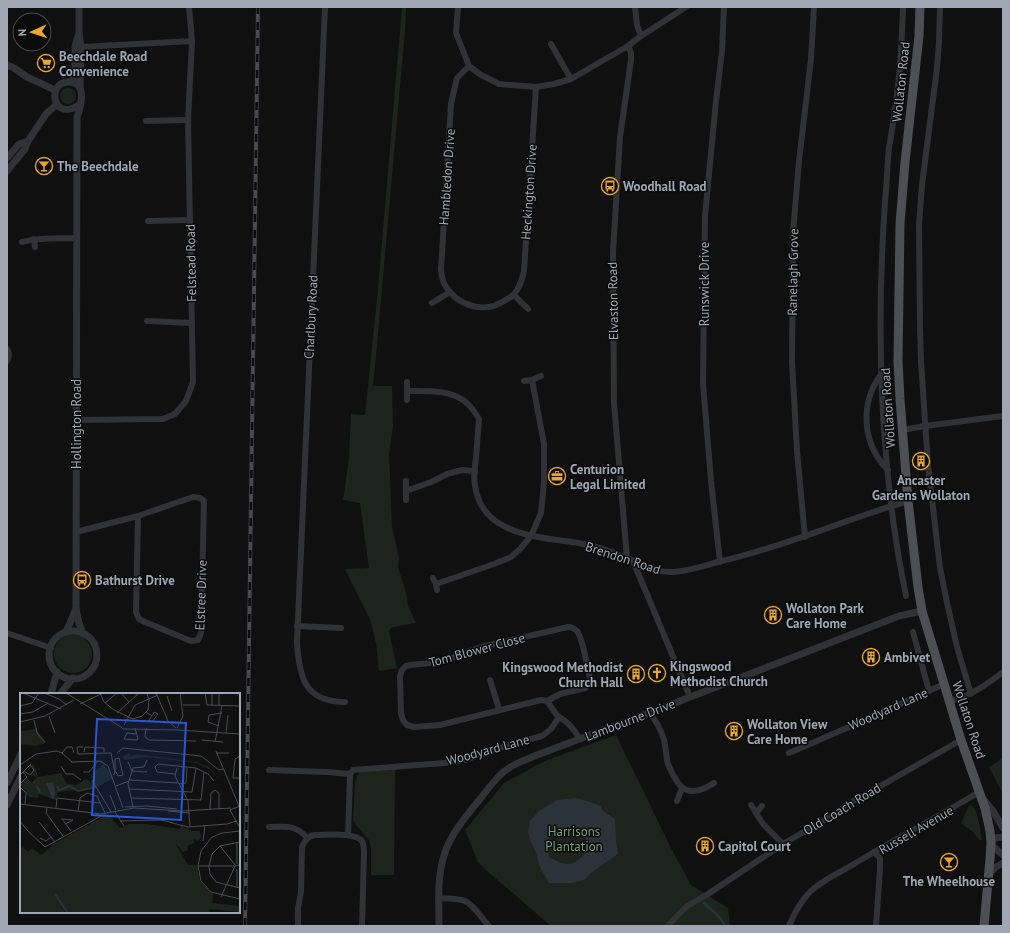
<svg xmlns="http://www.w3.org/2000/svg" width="1010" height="933" viewBox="0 0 1010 933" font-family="'PT Sans',sans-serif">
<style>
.green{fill:#1c241d}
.water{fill:#2a3339;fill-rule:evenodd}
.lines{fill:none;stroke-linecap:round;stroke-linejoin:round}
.stream{stroke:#2a3339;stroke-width:2.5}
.minor{stroke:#313236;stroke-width:6}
.tertiary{stroke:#313236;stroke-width:7}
.primary{stroke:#4d4f55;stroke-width:9}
.rail-casing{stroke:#484a4f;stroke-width:4}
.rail{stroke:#0b0b0c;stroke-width:2.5;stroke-dasharray:8;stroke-linecap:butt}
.labels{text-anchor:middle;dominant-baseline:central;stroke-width:3;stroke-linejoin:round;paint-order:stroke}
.poi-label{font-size:13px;font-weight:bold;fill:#a1a7b2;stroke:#0b0b0c;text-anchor:start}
.street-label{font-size:13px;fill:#a1a7b2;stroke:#0b0b0c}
.park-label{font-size:13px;fill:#799d7a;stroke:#0b0b0c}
.inset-river{fill:none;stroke:#2a3339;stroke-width:2}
.inset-road{fill:none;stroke:#4a4c51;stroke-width:1}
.view{fill:#2a57d4;fill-opacity:0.15;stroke:#2a57d4;stroke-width:2}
.inset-edge{fill:none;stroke:#a1a7b2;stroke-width:2}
</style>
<rect width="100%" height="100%" fill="#101011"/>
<g class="green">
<path d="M402,7H406L405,30L377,345L373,386H392L393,426L389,454L392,527L399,558L398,567L407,596L408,606L416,623L394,627L391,628L389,631L397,668L379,671L376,643L370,619L345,569L369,568L360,503L343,500L349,459L351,414L365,415L378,289Z"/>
<circle cx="68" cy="96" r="8"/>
<circle cx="73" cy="654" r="19"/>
<path d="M616,735L671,848L691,885L728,908L730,926H551L487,871L478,862L465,830L504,783L547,760Z"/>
<path d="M1003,758V794L989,767Z"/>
<path d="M395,770L394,875H371V847L369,840L356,825L353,819L355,782L357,776L361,772Z"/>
<path d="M971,805C979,810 980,831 982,840H979L973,832L961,823L968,807Z"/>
</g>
<path class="water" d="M577,798L590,802L601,806L602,810L615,819L616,840L618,854L605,863L591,873L584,880L573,883H549L540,867L536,853L531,842L528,832L530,821L539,811L557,800ZM568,831C577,831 592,838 587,850C585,855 574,865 568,864C561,864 555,860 550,858C547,850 545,837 555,834C560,832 564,833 568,831Z"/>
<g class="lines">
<path class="stream" d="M704,903C711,910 721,916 725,926"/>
<g class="minor">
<path d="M325,7L297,642C299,676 304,702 345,702"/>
<path d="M458,7L456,33L469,66"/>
<path d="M635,7L637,25L641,36"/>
<path d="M903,7C902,36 901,65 897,94C895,112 892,130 889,148C887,166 887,184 885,202C876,331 880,469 906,596"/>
<path d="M940,7L939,42L937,68L922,185L919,225L920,327L921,361L928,465L940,568L948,607L957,647L971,694"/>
<path d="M551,44L571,79"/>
<path d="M81,47L192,41"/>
<path d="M469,66L457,78L451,104L441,270C442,275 442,281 445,285C457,306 484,314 504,301C507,299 512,297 514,294C520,288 522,279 524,271L536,87"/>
<path d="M469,66L481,75L499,84L536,87L554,84L571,79L628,46L641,36L686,7"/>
<path d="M146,121L188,120"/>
<path d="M148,221L190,220"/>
<path d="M34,239L35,247"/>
<path d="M22,242C42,237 57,239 77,238"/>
<path d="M514,295L528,309"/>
<path d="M432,303L450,292"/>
<path d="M147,321L192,323"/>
<path d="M7,349C9,352 10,357 7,361"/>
<path d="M882,373C859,403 862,444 888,470"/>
<path d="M524,381L532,380L541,376"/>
<path d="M407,391C426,391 453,389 468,404C472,408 476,414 479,419C478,432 477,445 476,458C475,467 473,476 475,485C481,536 540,537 579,543C594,546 610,551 625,557C641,563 652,572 670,572C686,572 703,566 718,562C783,547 844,520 908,501"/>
<path d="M407,400V382"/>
<path d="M76,420L163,419L175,414L186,401L193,382L188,120L192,41L189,7"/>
<path d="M902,430L925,426L1003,416"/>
<path d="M406,491L431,482L447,474L462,470L475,471"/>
<path d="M406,500V481"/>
<path d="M76,532L138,516L193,497L200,498L204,501L201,633L198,640L191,641L145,622L139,619L136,612L138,516"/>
<path d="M805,537L797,451L792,362L793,233L799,161L811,59L814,7"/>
<path d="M627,558L614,403L613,252L620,137L631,60V53L628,46"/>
<path d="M633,561L690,697"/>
<path d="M720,562L711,481L703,383L705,216L716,101L722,51L724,7"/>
<path d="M433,578L436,584L437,590"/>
<path d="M436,584L494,564L511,557L520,549L531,536L541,513L544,482V444L532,380"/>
<path d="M297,626L341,628"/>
<path d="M913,632L929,691"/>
<path d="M7,633L51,648"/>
<path d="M490,680L499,709"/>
<path d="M547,701L560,694L585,688C589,685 590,682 590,678C587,667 583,638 577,631C574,628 572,627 568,627L481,647L449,659L440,662L411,665L406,666L402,670L400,676L401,713L403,720L407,725L414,727L440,725L541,700L547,701L556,714L559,717"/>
<path d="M949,702C971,695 985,686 1003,672"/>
<path d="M649,713C657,721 661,730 664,740C666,748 666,757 668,764C669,767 671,770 672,773C675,778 678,785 683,788C693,795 705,789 714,783"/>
<path d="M789,753L856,724L944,684"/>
<path d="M269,770L327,772L350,774"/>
<path d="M677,801L682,788"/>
<path d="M751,805L763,824L783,844"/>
<path d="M756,813L762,806"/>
<path d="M269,827C286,827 295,824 307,838"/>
<path d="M348,835L350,778V774L353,770L444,763L465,760L509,745L542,736L551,729L559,717C569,722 574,730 580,739"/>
<path d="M874,852L880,858V869L876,926"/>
<path d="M439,898C447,899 457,898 465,901C473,904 482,919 489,926"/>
<path d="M298,926V908L301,892L302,847C305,840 308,836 315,835C326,835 355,832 362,841C364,845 364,850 364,854L362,926"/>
<path d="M668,926L674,919L687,906L708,894L783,844L828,818L854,801L961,740"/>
<path d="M789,926C794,914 799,904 808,894C820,881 839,873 854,864C895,839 938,817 979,792"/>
</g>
<g class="tertiary">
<path d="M79,7V32L81,47L80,88"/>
<path d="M7,65L14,68L27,77L55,90"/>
<path d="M71,82L75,75V47L78,36"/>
<path d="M80,104C54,124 45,83 68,82C88,81 81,106 77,117L76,609L79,623L83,634"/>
<path d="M7,158L19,144L28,141"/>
<path d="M7,171L25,149L28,141L46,114L57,104"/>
<circle cx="73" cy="655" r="24"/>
<path d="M66,632L76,609"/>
<path d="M51,694L57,672"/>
<path d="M60,694L73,678"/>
<path d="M7,783L21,754"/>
<path d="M984,800L993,811L1003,828"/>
<path d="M7,805L21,776"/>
<path d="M991,843L995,838L1003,837"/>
<path d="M991,845L1003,855"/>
<path d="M989,874L996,867L1003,863"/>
<path d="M439,926C439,904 437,881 443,859C449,835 465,818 480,799C488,789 496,777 506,770C515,763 527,759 537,755L649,713L899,616L922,611"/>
</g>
<path class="primary" d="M920,7L919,36L905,162L900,224L898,361L900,399L908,501L918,587L922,611L961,740L985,808L990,831L991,843L990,859L984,926"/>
<g class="rail-casing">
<path id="rail" d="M245,926L258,7"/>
</g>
<use href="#rail" class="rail"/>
</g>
<defs>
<g id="supermarket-ring" transform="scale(0.9)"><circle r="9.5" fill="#0b0b0c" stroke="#eba62e" stroke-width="1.5"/><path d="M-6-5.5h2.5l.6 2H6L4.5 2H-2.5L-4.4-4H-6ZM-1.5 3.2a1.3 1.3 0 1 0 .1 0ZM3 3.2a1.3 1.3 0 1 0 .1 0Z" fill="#eba62e"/></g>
<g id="bar-ring" transform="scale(0.9)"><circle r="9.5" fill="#0b0b0c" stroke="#eba62e" stroke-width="1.5"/><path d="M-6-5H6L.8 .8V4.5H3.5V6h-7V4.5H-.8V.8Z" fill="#eba62e"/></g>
<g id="bus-ring" transform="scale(0.9)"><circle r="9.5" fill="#0b0b0c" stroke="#eba62e" stroke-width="1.5"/><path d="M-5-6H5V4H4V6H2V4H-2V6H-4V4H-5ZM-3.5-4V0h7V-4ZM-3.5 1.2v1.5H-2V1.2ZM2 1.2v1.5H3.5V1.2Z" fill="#eba62e"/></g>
<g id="building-ring" transform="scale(0.9)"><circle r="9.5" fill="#0b0b0c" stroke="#eba62e" stroke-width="1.5"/><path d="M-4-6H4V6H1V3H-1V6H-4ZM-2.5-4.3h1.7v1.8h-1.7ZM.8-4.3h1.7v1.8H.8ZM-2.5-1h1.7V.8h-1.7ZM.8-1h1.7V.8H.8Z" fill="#eba62e"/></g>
<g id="office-ring" transform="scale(0.9)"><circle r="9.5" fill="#0b0b0c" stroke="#eba62e" stroke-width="1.5"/><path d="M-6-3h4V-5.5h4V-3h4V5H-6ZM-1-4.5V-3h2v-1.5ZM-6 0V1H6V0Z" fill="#eba62e"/></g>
<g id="church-ring" transform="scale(0.9)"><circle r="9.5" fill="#0b0b0c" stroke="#eba62e" stroke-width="1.5"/><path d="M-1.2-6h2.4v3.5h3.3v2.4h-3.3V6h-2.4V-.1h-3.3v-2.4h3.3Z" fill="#eba62e"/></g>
</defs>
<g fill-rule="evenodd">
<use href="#supermarket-ring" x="46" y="63"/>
<use href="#bar-ring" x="44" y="166"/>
<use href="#bus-ring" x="610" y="186"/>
<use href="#building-ring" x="921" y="461"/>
<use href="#office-ring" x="557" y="476"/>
<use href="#bus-ring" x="82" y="580"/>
<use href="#building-ring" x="773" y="615"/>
<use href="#building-ring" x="871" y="657"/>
<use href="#church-ring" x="657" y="673"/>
<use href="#building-ring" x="636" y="674"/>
<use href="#building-ring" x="734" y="731"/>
<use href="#building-ring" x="705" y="846"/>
<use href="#bar-ring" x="949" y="862"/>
</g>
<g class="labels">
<g class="poi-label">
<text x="59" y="56">Beechdale Road<tspan x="59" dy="15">Convenience</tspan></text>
<text x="57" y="166">The Beechdale</text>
<text x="623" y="186">Woodhall Road</text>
<text x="570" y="469">Centurion<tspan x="570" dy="15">Legal Limited</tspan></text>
<text x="921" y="480" text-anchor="middle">Ancaster<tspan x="921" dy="15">Gardens Wollaton</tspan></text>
<text x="95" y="580">Bathurst Drive</text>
<text x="786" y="608">Wollaton Park<tspan x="786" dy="15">Care Home</tspan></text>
<text x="884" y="657">Ambivet</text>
<text x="670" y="666">Kingswood<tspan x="670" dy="15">Methodist Church</tspan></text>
<text x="623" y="667" text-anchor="end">Kingswood Methodist<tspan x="623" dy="15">Church Hall</tspan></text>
<text x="747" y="724">Wollaton View<tspan x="747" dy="15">Care Home</tspan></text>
<text x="718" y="846">Capitol Court</text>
<text x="949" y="881" text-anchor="middle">The Wheelhouse</text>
</g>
<g class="street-label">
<text transform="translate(901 82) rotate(-84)">Wollaton Road</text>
<text transform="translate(447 177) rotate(-86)">Hambledon Drive</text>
<text transform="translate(529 192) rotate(-86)">Heckington Drive</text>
<text transform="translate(191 263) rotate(-91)">Felstead Road</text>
<text transform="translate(793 272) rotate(-89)">Ranelagh Grove</text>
<text transform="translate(704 284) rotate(-90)">Runswick Drive</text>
<text transform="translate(613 301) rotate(-91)">Elvaston Road</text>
<text transform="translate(311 317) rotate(-87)">Charlbury Road</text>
<text transform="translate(888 408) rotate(-94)">Wollaton Road</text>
<text transform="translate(76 424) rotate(-90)">Hollington Road</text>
<text transform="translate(623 558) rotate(18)">Brendon Road</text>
<text transform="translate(201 595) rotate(-88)">Elstree Drive</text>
<text transform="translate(477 650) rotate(-15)">Tom Blower Close</text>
<text transform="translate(888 709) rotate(-24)">Woodyard Lane</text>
<text transform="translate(630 720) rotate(-21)">Lambourne Drive</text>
<text transform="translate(969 720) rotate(72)">Wollaton Road</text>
<text transform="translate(488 750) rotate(-15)">Woodyard Lane</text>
<text transform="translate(842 809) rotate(-31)">Old Coach Road</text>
<text transform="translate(916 830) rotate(-30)">Russell Avenue</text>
</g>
<g class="park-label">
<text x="574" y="831">Harrisons<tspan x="574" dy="15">Plantation</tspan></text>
</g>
</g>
<g transform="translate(20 693)">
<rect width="220" height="220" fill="#101011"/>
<path d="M16,36L26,50L16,53L0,51V38ZM110,60V63L117,61L176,69L189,74L200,87L189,76L176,70L128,64L104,67V64L100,65ZM14,71L18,84L41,80L47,91L56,92L66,86L71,89L73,86L70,83L84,71L93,85L76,95L38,99L36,107L19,101L18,105L9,104L0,92L7,85L12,90L17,84L10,82L14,79L11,72ZM88,121L100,135L109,131H128L160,136L161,132L166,136L168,135L169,138H180L181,145L178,148L174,146V150L167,153L168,157L163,159L155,150L168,172H177L180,188L193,201L192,210L220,213V219L190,216L189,220H0V157L3,154L8,159L12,155L21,162L34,151Z" fill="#1c241d"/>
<path d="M32,84L35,99L34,106L20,101L13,89ZM32,84L33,89L26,90L32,105L20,101L21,96L14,91L16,88Z" fill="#2a3339" fill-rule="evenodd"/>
<path class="inset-river" d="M37,93L39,97L50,93L58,98L76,94M35,201L48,220"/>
<path class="inset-road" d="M3,0L41,16M24,0L39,6L47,12M46,0L101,34M80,0L84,9L94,17L113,26L122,23L128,17L129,7L127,0M101,0L109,9M136,0L148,28L156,35M185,0L187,12L220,13M147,3L152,18M85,10L97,0M60,11L83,0M163,12H180M0,13L12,10L19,0M192,13V0M199,13V0M126,19L132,23L129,27L132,29L138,21L134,19L132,23M97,20L119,0M0,21L13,19L28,10M29,23L35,40M14,27L17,40L25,49M0,29L25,23L54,7M104,32L115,12L138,2M199,33L188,29L189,22L202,20M101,34L103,36L158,37M115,35L118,46L117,47L104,46L107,40L116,41M126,35L125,44L129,47L176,48M157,35L163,23L160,0M158,37L220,41M206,40L208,22M182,47L203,49M195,49L202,13M63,54H57L58,61L91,60L95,80L93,82M196,58L219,113M64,59L65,54L84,55V59M42,60L52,69L80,68L88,73L103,115M42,60L47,54H52L54,60M97,60L103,55L181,63L199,77L203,76M196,60H209M220,63L215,66L213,85H220M108,69L112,78L127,79M0,72L16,61L37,58L42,60M41,73L46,81H53L61,87M157,75L155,83L168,108L170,134M4,78L10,82L14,77L10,72M63,79H69L78,68M95,80V66L99,65L103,82L98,83L96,79M155,81L137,79L135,74L138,71L176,75L188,81L194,88M0,82L11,71M72,87L91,119M110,87L158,90M0,91L7,84L3,79M159,91L166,90L167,75M96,93L109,88M0,94L6,100L5,111M109,96L172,99L176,75M90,102L96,117M111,105L181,107L184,79M0,111L81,121L114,115L162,118L211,115M220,113L210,117L220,135M105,114L127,113L157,116M113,114L108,91L113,75L124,74L127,67M27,115L26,120L43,143M36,115L37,105L80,110M190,116L191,100L195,97L199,100V116M58,118L60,105L67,100L77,103L85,120M148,118L170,120M95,119L104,133M0,128L7,137L25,154L83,122M100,128L141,127L168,134L207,131L216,128M19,129L35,149M45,131L53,127L42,126L51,138M220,138L202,140L192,144L181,158L178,173L181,188L191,199L220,206M20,145L26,148L31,144M183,148L185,133M217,149V171M220,149L200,153L192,161L189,173L190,181L196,189L220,195M200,153L215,172M178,173H214M217,176V195M201,204L215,173L219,172"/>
<path class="view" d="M77,26L166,30L161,127L72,122Z"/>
<rect width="220" height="220" class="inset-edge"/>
</g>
<rect width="1010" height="933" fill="none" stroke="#a1a7b2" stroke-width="16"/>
<g transform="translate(32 32) rotate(267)"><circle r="19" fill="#0b0b0c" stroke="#47494e"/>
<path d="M0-3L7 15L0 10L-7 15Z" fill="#eba62e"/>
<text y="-6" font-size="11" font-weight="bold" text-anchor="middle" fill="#a1a7b2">N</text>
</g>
</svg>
